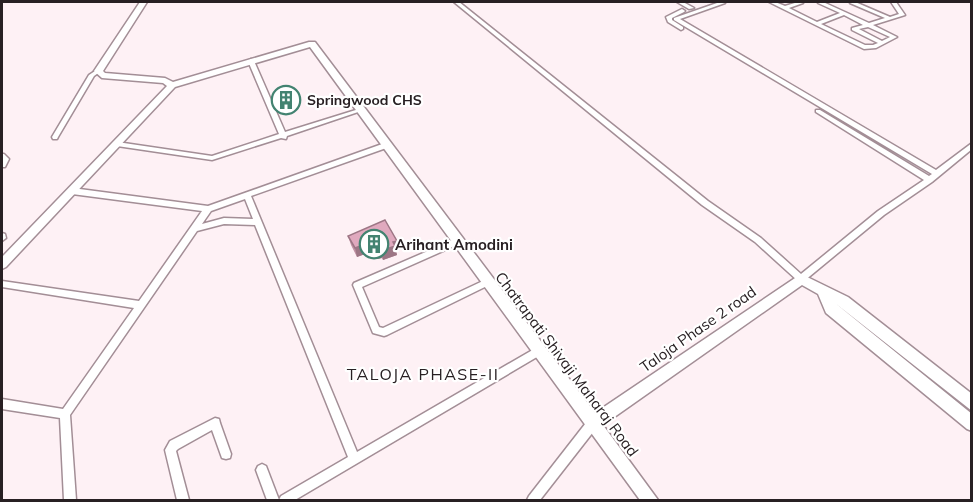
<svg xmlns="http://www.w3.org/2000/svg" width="973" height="502" viewBox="0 0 973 502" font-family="Mulish,sans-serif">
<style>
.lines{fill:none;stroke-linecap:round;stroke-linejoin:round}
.street-casing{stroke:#a38e96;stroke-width:3}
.secondary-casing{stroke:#a38e96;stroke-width:3}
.street{fill:#fff;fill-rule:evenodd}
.secondary{fill:#fff;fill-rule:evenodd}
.wall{fill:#c191a3}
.shaded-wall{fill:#9d7685}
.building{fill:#e0a9be;stroke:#9d7685;stroke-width:1.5}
.labels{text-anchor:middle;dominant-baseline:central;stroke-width:4.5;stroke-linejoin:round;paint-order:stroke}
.far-poi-label{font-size:14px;font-weight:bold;fill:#282023;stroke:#fff;text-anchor:start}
.poi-label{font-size:15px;font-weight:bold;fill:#282023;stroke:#fff;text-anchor:start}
.street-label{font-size:15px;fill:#282023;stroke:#fff}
.neighbourhood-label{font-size:16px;letter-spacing:1.5px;fill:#282023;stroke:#fff}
</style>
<rect width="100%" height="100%" fill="#fef1f5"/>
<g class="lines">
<g class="street-casing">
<g id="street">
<path d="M454,2H459L708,201L761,238L801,274L878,211L924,180L816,112V110H820L929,176L932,174L674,20V18L720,2H725V3L680,19L936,170L972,143V149L932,182L884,215L804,281H798L755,242L702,205Z"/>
<path d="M677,2H683L694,8L689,9Z"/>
<path d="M769,2H775L785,6L798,2H803V3L789,8L817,22L840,13L818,3V2H823L869,23L885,18L850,3V2H855L890,17L899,14L891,2H896L905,15L873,25L897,37L876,48L864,49ZM844,15L863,25L852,28V30L878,43L873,45H865L821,24ZM868,27L890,37L882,41L859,29Z"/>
<path d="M682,9L685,11L684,12L672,18V20L683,27V29L681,30L668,22L666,17Z"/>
<path d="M251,59L254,61L285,132L359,109L361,108L364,110L287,136L286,139L281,138L212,160L117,146L114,144L117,142L212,156L279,134L248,61Z"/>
<path d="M98,69L101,71L94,76L58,137L57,139H53L52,137L89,75Z"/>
<path d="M385,143H387L390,145L389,147L251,196L357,452L536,348L539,347L542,348L544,351L542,354L295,500H279L281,496L348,457L255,225L224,224L197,231L70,415L76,500H64L60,418L2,409V399L63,409L134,308L2,287V281L139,301L202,211L72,194L69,193L68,191L69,189L72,188L208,206ZM245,199L253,219L224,218L202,224L211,211Z"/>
<path d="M2,154H4L9,159L5,167H2Z"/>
<path d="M2,233L5,234L6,238L2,241Z"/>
<path d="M458,238L461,239L462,241L461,243L362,287L379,327L383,328L485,280H491L492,282L491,284L387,335L384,336L373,333L353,285L354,283Z"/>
<path d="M215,418L219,419L220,423L231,454L230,458L226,459L222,458L212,430L178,449L176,451L189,500H177L165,450L170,441Z"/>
<path d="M593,418L597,419L598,423L597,427L540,500H527L529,496L589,419Z"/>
<path d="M262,464L266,466L279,500H267L256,470L258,466Z"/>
</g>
</g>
<g class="secondary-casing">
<path id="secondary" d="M140,2H147L103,71L105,73L165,78L173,82L309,42H315L595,413L801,274L848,297L972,394V411L835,303L972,414V431L967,429L826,313L818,294L802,285L603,425L658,500H640L310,47L175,87L6,267L2,269V257L167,86L163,83L102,78L94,71Z"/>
</g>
<use href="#street" class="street"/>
<use href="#secondary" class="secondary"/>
</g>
<path class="wall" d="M348,236L399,250L396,251L397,255L383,260L382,258L377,259L373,251L357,257L351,245Z"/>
<g class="shaded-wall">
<path d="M295,96L297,100L279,105L278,101Z"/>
<path d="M397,241L399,250L396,251L397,255L383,260L381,251L393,242Z"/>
<path d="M371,242L373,251L357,257L355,248Z"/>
<path d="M379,249L382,258L377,259L375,250Z"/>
</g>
<g class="building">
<path d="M291,89L295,96L278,101L274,94Z"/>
<path d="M385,220L397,241L393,242L395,246L381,251L379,249L375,250L371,242L355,248L348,236Z"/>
</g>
<defs>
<g id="building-ring" transform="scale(1.5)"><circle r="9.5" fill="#fff" stroke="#438371" stroke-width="1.5"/><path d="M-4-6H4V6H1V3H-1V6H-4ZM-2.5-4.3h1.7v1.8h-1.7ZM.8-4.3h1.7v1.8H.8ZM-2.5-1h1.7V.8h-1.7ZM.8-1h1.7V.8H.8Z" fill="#438371"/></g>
</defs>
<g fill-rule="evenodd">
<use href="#building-ring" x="286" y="100"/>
<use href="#building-ring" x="374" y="244"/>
</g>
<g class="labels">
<g class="far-poi-label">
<text x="307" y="100">Springwood CHS</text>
</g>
<g class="poi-label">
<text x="395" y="244">Arihant Amodini</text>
</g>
<g class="street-label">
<text transform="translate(698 329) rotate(-35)">Taloja Phase 2 road</text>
<text transform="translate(567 364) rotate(53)">Chatrapati Shivaji Maharaj Road</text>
</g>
<g class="neighbourhood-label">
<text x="423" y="374">TALOJA PHASE-II</text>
</g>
</g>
<rect width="973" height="502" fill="none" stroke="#282023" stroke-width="6"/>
</svg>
